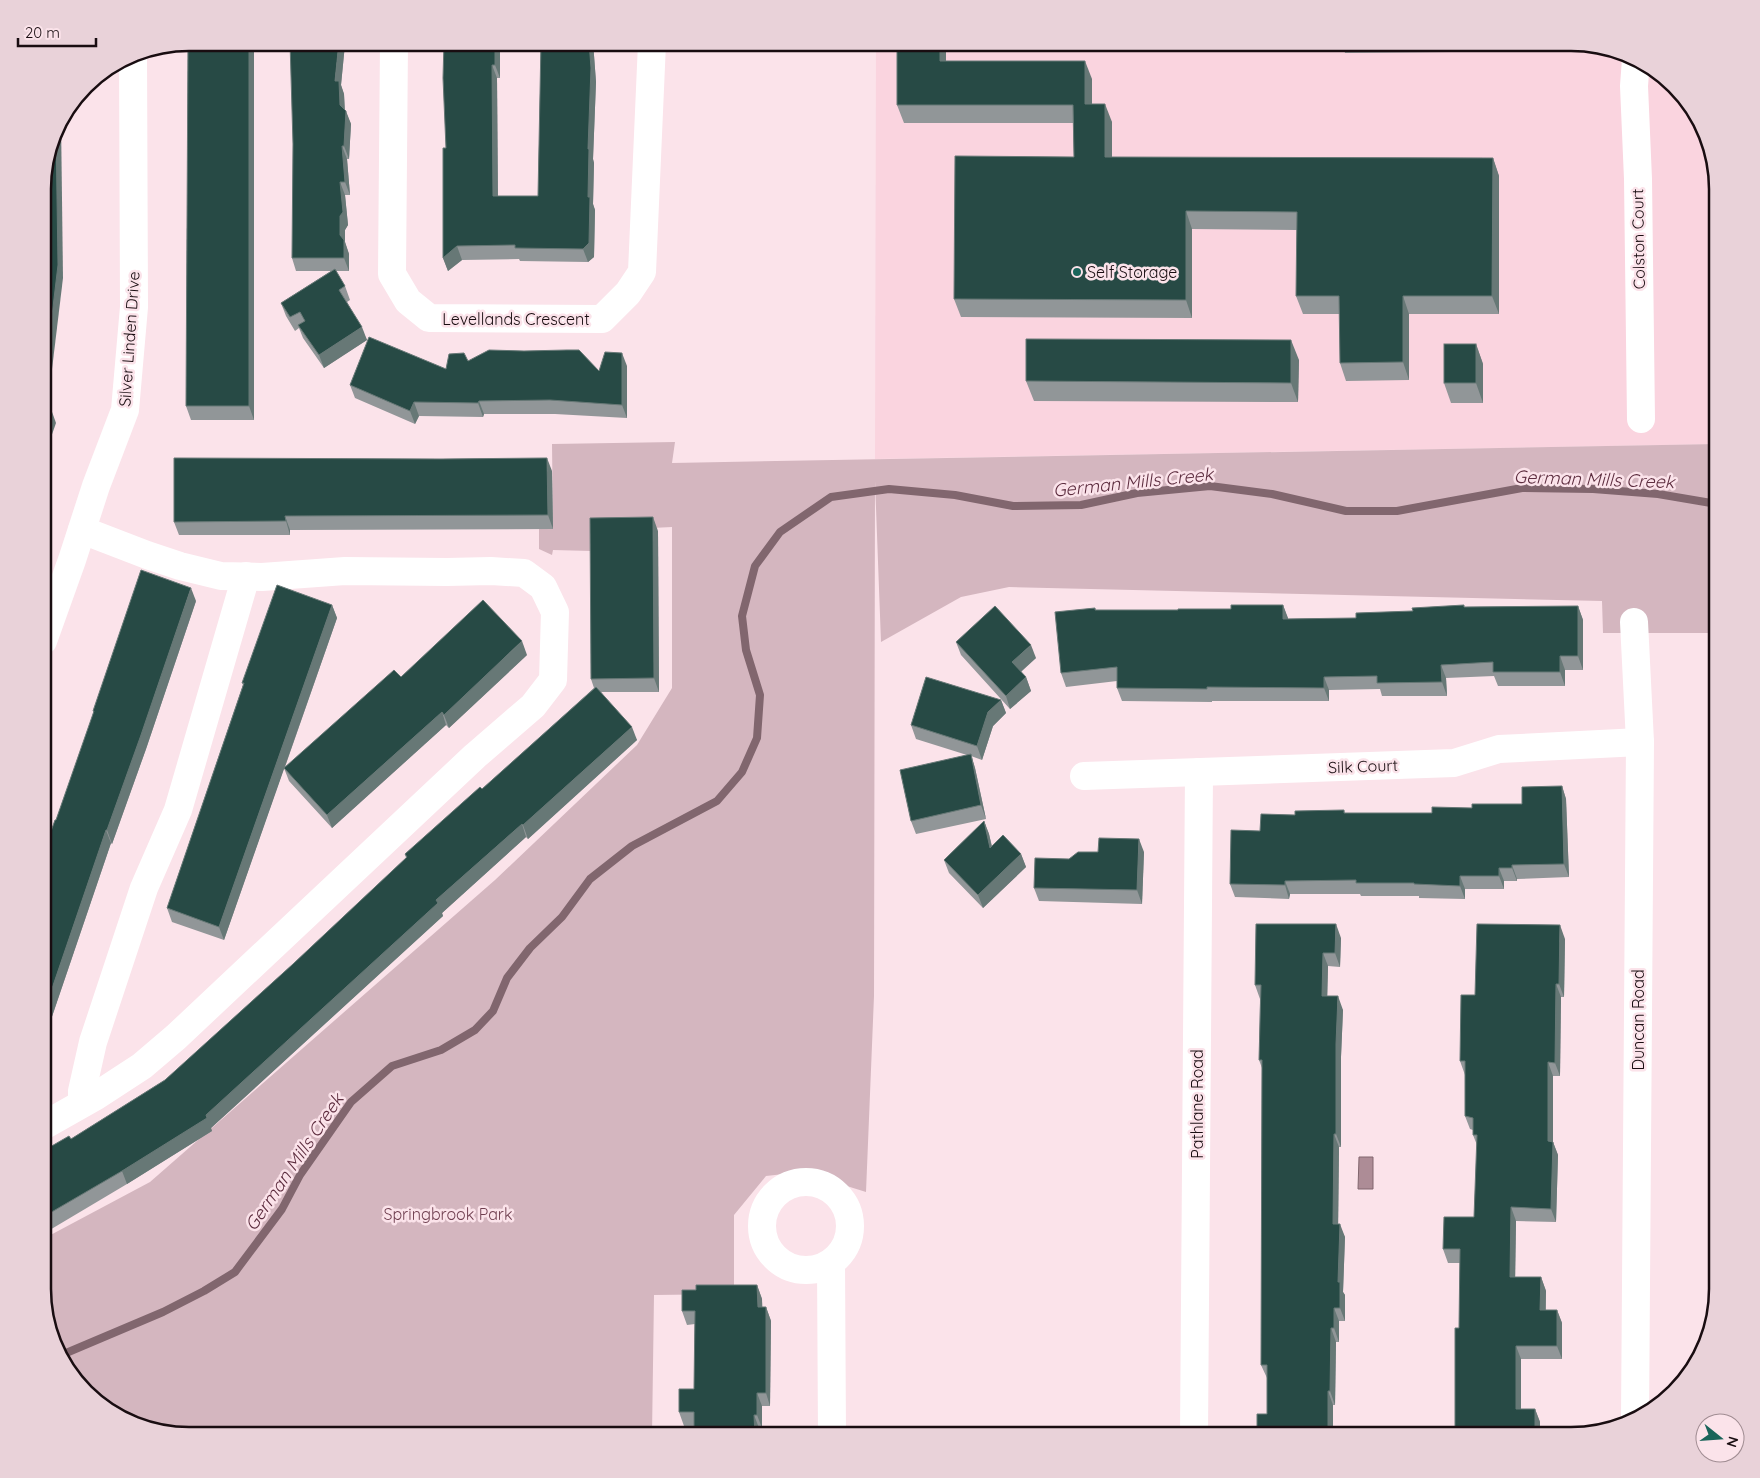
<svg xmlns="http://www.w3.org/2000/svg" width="1760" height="1478" viewBox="0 0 1760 1478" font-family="Quicksand,sans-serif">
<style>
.built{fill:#fad4df}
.green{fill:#d4b6bf}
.water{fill:#ad8c96;stroke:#81666e}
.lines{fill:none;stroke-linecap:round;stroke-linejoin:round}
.stream{stroke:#81666e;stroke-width:8}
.minor{stroke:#fff;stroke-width:28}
.wall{fill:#919698}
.shaded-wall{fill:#677876}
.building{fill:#274a45;stroke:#677876}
.poi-dot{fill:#1a645a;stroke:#fbe3ea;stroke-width:2}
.labels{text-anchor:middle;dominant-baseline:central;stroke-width:5;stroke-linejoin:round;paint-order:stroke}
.street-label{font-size:16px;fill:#190d11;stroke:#fbe3ea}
.poi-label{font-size:16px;fill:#190d11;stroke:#fbe3ea;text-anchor:start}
.park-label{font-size:16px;fill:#703f50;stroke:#fbe3ea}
.water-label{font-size:18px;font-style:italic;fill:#5d2d3f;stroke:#fbe3ea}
.rim{fill:none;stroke:#190d11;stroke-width:2.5}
</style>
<rect width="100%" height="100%" fill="#fbe3ea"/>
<path class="built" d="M876,43H1571L1627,54L1668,79L1706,133L1717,189V444L875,459Z"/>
<path class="green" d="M675,442L672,463L1717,444V633H1603L1602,601L1009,587L961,597L881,642L875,481L874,996L866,1192L802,1172L766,1176L734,1215V1294L654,1295L652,1435H189L133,1424L92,1399L57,1354L43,1298V1239L150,1182L495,880L637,745L672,688V527L591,531L592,551L553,550L552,555L539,549V529L553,528L552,444Z"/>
<path class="water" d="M1359,1157H1373V1189H1358Z"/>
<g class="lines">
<path class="stream" d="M59,1356L163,1312L204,1291L235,1272L282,1209L300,1175L351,1102L392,1066L441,1050L475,1030L493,1011L507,978L530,948L562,917L590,879L632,846L717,801L742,772L757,738L760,695L746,650L742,616L755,566L780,532L831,497L889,489L955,495L1013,506L1081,505L1137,493L1210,486L1272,494L1346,511H1397L1522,488L1593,489L1658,494L1717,504"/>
<g class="minor">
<path d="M394,43L392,274L408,301L429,318L602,319L628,293L642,272L652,43"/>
<path d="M1636,59L1634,86L1638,179L1641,419"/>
<path d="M1634,622L1640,742L1635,1419"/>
<path d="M43,641L72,560L96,486L125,410L134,307L133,54"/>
<path d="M1084,776L1454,763L1499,749L1640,742"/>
<path d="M82,1103V1091L93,1042L144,888L178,810L246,576"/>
<path d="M43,1126L96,1096L142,1066L176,1037L475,756L533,706L553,680L555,612L543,587L524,573L491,571L447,572L345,571L262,577L221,576L180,566L147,555L82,530"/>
<circle cx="806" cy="1226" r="44"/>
<path d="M831,1263L832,1435"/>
<path d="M1194,1435L1199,772"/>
</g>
</g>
<g class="wall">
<path d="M254,42V420H191L186,406L188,43Z"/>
<path d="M444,42H500V78H497L498,196H538L541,42H593L596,82L593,159L594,163L593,204L595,210L594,257L588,262L520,261L519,259L462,260L448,271L443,258L446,148Z"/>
<path d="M1342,42H1452V52L1345,53Z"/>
<path d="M345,44L341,85L344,94L345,110L351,124L349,159H347L350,195H345L348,225L345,230V242L349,254V271H336L345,286L350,300L347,302L367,340L324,368L303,338L299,328L295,331L286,316L281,303L331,271H296L292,258Z"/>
<path d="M946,61L1092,79V104L1112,122V157L1493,158L1499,176V314H1409V380L1346,381L1340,363V314H1303L1296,296L1297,230L1192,229V318L961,317L954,299L1074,157L1073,123H904L897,105Z"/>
<path d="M1697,119L1704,129H1699L1697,122Z"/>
<path d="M1476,344L1483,364V403H1451L1444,383Z"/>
<path d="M1299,360L1298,402L1034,401L1026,381Z"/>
<path d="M468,361L599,371L627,366V418L555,414H484L483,417L419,416L415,424L355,398L350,385L446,369Z"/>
<path d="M552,471L553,529L290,530V535H179L174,522Z"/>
<path d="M658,531L659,692H601L637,740L528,839L526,837L442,913L443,916L211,1128L212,1131L127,1184L43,1234V1151L71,1139L165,1080L293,964L406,858L405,854L482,789L594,688L591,679Z"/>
<path d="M196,601L146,749L112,844L111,843L43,1043V854L56,820L94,713L93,711Z"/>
<path d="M332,605L337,618L285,767L401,677L527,655L449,728L446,725L332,828L289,781L284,768L224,940L172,922L167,908L243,685L242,683Z"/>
<path d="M1283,605L1288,619L1356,618L1464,605V607L1578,606L1583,620V670H1565V686H1498L1494,676L1446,678L1447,696H1382L1380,689L1329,690V701H1212V702L1122,701L1117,688V681L1066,687L1061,673L1095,608L1096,610H1178L1231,609Z"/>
<path d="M956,642L1036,658L1021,672L1026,677L1031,691L1010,709L961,655Z"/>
<path d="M1001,700L1006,713L993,726L982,760L971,756L975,768L986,819L916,834L911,821L967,755L916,739L911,725Z"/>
<path d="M1562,786L1566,799L1569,877L1517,879V881H1504V889H1465V899L1419,898V896H1361L1360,894H1290L1289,899L1235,897L1230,884L1260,831L1344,810L1345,813H1432L1522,804Z"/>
<path d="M984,821L989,834L992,846L1021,854L1026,867L983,908L949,873L944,860Z"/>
<path d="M1144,852L1142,904L1039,901L1034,888Z"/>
<path d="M1341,938L1340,967L1328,966L1327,996L1343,1010L1341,1057V1147H1339L1338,1224L1345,1237L1343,1292L1345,1295V1321H1339V1342H1336L1335,1405H1333V1436H1257L1267,1414V1378L1261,1365L1262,1068L1259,1060L1260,999L1255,985Z"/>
<path d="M1565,939L1564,997H1561L1560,1076H1553V1142L1558,1155L1556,1222L1516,1221L1515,1277H1541L1546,1291V1310H1557L1562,1323V1359H1521V1409H1535L1540,1422V1436H1455L1459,1328L1460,1263H1448L1443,1249L1474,1217L1477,1145L1473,1135V1130L1470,1129L1465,1116V1075L1460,1061L1475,995Z"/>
<path d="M757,1285L762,1299V1307H766L771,1321L770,1406H762V1428L684,1426L679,1412L694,1389L695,1324L687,1325L682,1311L696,1290Z"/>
</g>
<g class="shaded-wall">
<path d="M249,42H254V420L249,406Z"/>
<path d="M339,42H346L345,44L341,85L344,94L345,118L340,105L335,81Z"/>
<path d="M495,42H500V78L495,65Z"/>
<path d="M589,42H593L596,82L593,159L594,163L593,204L595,210L594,257L588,262L583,249L588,197Z"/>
<path d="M940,42H946V79L940,61Z"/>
<path d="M1449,42H1452V52Z"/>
<path d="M1085,61L1092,79V122L1085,104Z"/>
<path d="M492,65L497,78L498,209L493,196Z"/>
<path d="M1105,104L1112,122V175L1105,157Z"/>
<path d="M346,111L351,124L349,159L344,146Z"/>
<path d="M61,119L63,278L46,419L43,410V392L56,128L57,124Z"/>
<path d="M342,146L347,159L350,195L345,182Z"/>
<path d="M1493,158L1499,176V314L1492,296Z"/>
<path d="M340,182L345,195L348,225L345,230V242L349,254V271L344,258L340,235Z"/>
<path d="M1186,211L1192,229V318L1186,300Z"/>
<path d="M457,246L462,260L448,271L443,258Z"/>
<path d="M1403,296L1409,314V380L1403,362Z"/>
<path d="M362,327L367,340L324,368L319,355Z"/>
<path d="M1291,340L1299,360L1298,402L1291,383Z"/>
<path d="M1476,344L1483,364V403L1476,383Z"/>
<path d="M622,353L627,366V418L622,405Z"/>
<path d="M479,401L484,414L483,417L478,403Z"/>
<path d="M414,402L419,416L415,424L410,411Z"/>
<path d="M51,409L56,423L43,460V433Z"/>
<path d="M547,458L552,471L553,529L548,515Z"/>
<path d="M285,516L290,530V535L286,521Z"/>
<path d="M653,517L658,531L659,692L654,678Z"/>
<path d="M191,588L196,601L146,749L112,844L107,830Z"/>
<path d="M332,605L337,618L224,940L219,927Z"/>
<path d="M1283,605L1288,618V633L1283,619Z"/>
<path d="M1578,606L1583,620V670L1578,656Z"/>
<path d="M522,641L527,655L449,728L444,715Z"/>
<path d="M1031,645L1036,658L1017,675L1012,662Z"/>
<path d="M1560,656L1565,670V686L1560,672Z"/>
<path d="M1441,665L1446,678L1447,696L1442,682Z"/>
<path d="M1026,677L1031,691L1010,709L1006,696Z"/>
<path d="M1324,677L1329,690V701L1324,688Z"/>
<path d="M1001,700L1006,713L993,726L982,760L977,746L988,712Z"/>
<path d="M442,712L446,725L332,828L327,815Z"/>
<path d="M632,727L637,740L528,839L523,825Z"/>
<path d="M971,754L975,768L986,819L981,805Z"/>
<path d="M1562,786L1566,799L1569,877L1564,864Z"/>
<path d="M984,821L989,834L995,862L990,848Z"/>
<path d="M522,824L526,837L442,913L443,916L211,1128L212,1131L127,1184L122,1171L206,1115L436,900Z"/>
<path d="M106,830L111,843L43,1043V1015Z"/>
<path d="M1139,839L1144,852L1142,904L1137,890Z"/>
<path d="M1021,854L1026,867L983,908L978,895Z"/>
<path d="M1512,865L1517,879V881L1512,868Z"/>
<path d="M1499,868L1504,881V889L1499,876Z"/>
<path d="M1460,876L1465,889V899L1460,886Z"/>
<path d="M1285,881L1290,894L1289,899L1285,885Z"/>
<path d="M1336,924L1341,938L1340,967L1335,953Z"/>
<path d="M1560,925L1565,939L1564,997L1559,984Z"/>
<path d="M1323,953L1328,966L1327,1010L1322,996Z"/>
<path d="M1556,984L1561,997L1560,1076L1555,1063Z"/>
<path d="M1338,996L1343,1010L1341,1057V1147L1336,1134V1044Z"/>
<path d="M1548,1062L1553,1076V1145V1142L1558,1155L1556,1222L1551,1209L1548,1141Z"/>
<path d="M1334,1134L1339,1147L1338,1237L1333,1224Z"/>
<path d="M1511,1207L1516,1221L1515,1290L1510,1277Z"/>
<path d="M1340,1224L1345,1237L1343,1292L1345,1295V1321L1340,1308L1338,1282Z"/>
<path d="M1541,1277L1546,1291L1545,1323L1540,1310Z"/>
<path d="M757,1285L762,1299L763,1321L758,1307Z"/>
<path d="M766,1307L771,1321L770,1406L766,1393Z"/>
<path d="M1334,1308L1339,1321V1342L1334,1328Z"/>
<path d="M1557,1310L1562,1323V1359L1557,1346Z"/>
<path d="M1331,1328L1336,1342L1335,1405L1330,1391Z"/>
<path d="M1516,1346L1521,1359V1422L1516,1409Z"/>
<path d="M1328,1391L1333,1405V1436H1328Z"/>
<path d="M757,1393L762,1406V1428L757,1415Z"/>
<path d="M1535,1409L1540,1422V1436H1535Z"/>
<path d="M754,1415L759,1428V1436H755Z"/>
</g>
<g class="building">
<path d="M249,42V406H186L188,43Z"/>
<path d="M290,42H339L335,81H339L340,105L346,111L344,146H342L345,182H340L343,212L340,216V235L344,240V258H292L293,144Z"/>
<path d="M444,42H495V65H492L493,196H538L541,42H589L591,68L588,149H589L588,197H590L589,243L583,249L515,248V245L457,246L443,258V148H446L443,78Z"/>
<path d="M897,42H940V61H1085V104H1105V157L1493,158L1492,296H1403V362L1340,363L1339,296H1296L1297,212L1186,211V300L954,299L955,156L1074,157L1073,105H897Z"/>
<path d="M56,128L58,265L43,392V179Z"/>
<path d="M1717,264H1718V309H1716Z"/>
<path d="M335,269L345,286L339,290L362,327L319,355L298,325L305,321L300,312L290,317L281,303Z"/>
<path d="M369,337L446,369L449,354L464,353L468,361L489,350L524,351L567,350H579L599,371L605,352L622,353V405L550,400L479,401L478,403L414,402L410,411L350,385Z"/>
<path d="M1026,339L1291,340V383L1026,381Z"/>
<rect x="1444" y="344" width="32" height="39"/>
<path d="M43,406L51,409L43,433Z"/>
<path d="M174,458L441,459L547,458L548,515L285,516L286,521L174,522Z"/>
<path d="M653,517L654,678L591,679L590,518Z"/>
<path d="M141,570L191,588L141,735L107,830H106L43,1015V854L55,820H56L94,711H93Z"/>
<path d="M277,585L332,605L219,927L167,908L244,683H242Z"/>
<path d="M483,600L522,641L444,715L442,712L327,815L284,768L394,670L401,677Z"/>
<path d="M1231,605H1283V619L1356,618V613L1413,611L1412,608L1464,605V607L1578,606V656H1560V672H1493V662L1441,665L1442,682L1377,683V676L1324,677V688L1207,687V689L1117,688V667L1061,673L1055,612L1095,608V610H1178V609H1231Z"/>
<path d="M995,606L1031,645L1012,662L1026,677L1006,696L956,642Z"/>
<path d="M926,677L1001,700L988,712L977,746L911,725Z"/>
<path d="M596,687L632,727L523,825L522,824L436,900L438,903L206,1115L207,1118L122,1171L43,1217V1151L69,1136L71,1139L165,1080L293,964L407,857L405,854L480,787L482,789Z"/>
<path d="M971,754L981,805L911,821L900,770Z"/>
<path d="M1562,786L1564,864L1512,865V868H1499V876H1460V886L1414,884V883H1356V880L1285,881V885L1230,884L1231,830L1260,831L1261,814L1295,815V811L1344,810V813H1432V807L1472,808V804H1522V787Z"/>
<path d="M984,821L990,848L1003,835L1021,854L978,895L944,860Z"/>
<path d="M1099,838L1139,839L1137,890L1034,888L1035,858L1069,859L1078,852H1098Z"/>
<path d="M1256,924H1336L1335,953H1323L1322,996H1338L1336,1044V1134H1334L1333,1224H1340L1338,1282H1340V1308H1334V1328H1331L1330,1391H1328V1436H1257V1414H1267V1365H1261L1262,1060H1259L1261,985H1255Z"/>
<path d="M1477,924L1560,925L1559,984H1556L1555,1063L1548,1062V1141L1553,1142L1551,1209L1511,1207L1510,1277H1541L1540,1310H1557V1346H1516V1409H1535V1436H1455V1328H1459L1460,1249H1443L1444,1217H1474L1477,1135H1473V1118L1465,1116V1061H1460L1461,995H1475Z"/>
<path d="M696,1285H757L758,1307H766V1393H757V1415H754L755,1436H694V1412H679V1389H694L695,1311H682V1290H696Z"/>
</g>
<circle class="poi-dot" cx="1077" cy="272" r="5"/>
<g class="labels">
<g class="street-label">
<text transform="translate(1638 239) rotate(-91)">Colston Court</text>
<text x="516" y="319">Levellands Crescent</text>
<text transform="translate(129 339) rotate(-86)">Silver Linden Drive</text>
<text transform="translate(1363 766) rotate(-2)">Silk Court</text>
<text transform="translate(1638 1020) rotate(-90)">Duncan Road</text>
<text transform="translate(1197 1104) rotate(-90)">Pathlane Road</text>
</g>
<g class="poi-label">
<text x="1087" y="272">Self Storage</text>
</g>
<g class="park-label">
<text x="448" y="1214">Springbrook Park</text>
</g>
<g class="water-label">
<text transform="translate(1594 479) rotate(2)">German Mills Creek</text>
<text transform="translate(1133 482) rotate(-6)">German Mills Creek</text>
<text transform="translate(294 1162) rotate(-56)">German Mills Creek</text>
</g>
</g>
<path d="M0 0H1760V1478H0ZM189 51H1571A138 138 0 0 1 1709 189V1289A138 138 0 0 1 1571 1427H189A138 138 0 0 1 51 1289V189A138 138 0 0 1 189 51Z" fill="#e9d2d9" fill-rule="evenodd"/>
<path class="rim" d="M189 51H1571A138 138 0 0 1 1709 189V1289A138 138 0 0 1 1571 1427H189A138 138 0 0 1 51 1289V189A138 138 0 0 1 189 51Z"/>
<g transform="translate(1720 1438) rotate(107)"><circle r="24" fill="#fbe3ea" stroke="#a18d93"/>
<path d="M0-4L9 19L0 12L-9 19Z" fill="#1a645a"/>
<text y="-8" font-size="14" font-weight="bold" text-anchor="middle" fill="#190d11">N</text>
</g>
<path d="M18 38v8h78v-8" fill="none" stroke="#190d11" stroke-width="2.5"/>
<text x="25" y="38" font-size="15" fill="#190d11" stroke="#fbe3ea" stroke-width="4" paint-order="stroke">20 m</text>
</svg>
